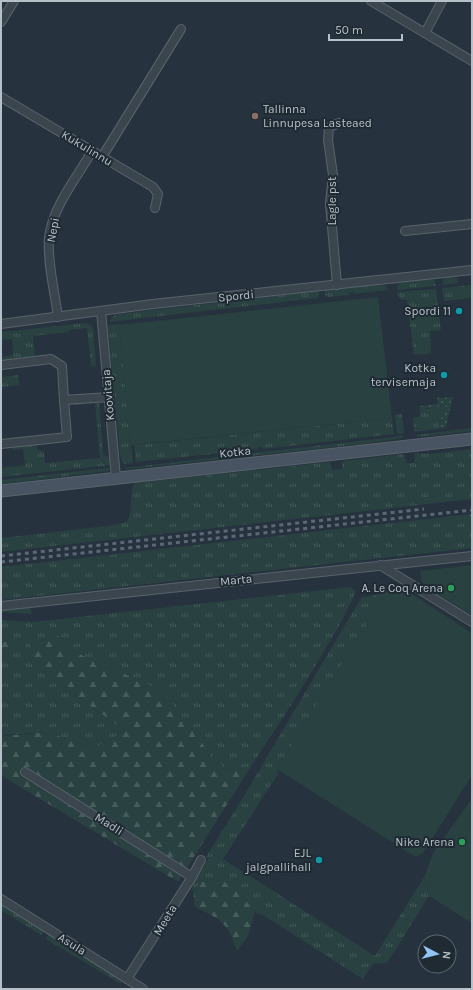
<svg xmlns="http://www.w3.org/2000/svg" width="473" height="990" viewBox="0 0 473 990" font-family="Karla,sans-serif">
<style>
.grass{fill:url(#grass-tufts)}
.forest{fill:url(#forest-firs)}
.garden{fill:url(#garden-dots)}
.pitch{fill:#294140}
.lines{fill:none;stroke-linecap:round;stroke-linejoin:round}
.street-casing{stroke:#58636c;stroke-width:10}
.secondary-casing{stroke:#58636c;stroke-width:13}
.street{stroke:#3a454e;stroke-width:8}
.secondary{stroke:#485461;stroke-width:11}
.rail{stroke:#5c6975;stroke-width:3;stroke-dasharray:4 4;stroke-linecap:butt}
.education-dot{fill:#8d6e63;stroke:#1f2a33;stroke-width:1.5}
.culture-dot{fill:#0f9aa8;stroke:#1f2a33;stroke-width:1.5}
.leisure-dot{fill:#2e9e5b;stroke:#1f2a33;stroke-width:1.5}
.labels{text-anchor:middle;dominant-baseline:central;stroke-width:4;stroke-linejoin:round;paint-order:stroke}
.poi-label{font-size:12px;fill:#b6c0c9;stroke:#1f2a33;text-anchor:end}
.street-label{font-size:12px;fill:#b6c0c9;stroke:#1f2a33}
</style>
<defs>
<pattern id="grass-tufts" width="24" height="20" patternUnits="userSpaceOnUse"><rect width="24" height="20" fill="#294140"/><path d="M3 7l-1-3M5 7V3M7 7l1-3M15 17l-1-3M17 17v-4M19 17l1-3" fill="none" stroke="#465b5a"/></pattern>
<pattern id="forest-firs" width="22" height="20" patternUnits="userSpaceOnUse"><rect width="22" height="20" fill="#294140"/><path d="M5 1l3.5 6h-7zM16 11l3.5 6h-7z" fill="#465b5a"/></pattern>
<pattern id="garden-dots" width="8" height="8" patternUnits="userSpaceOnUse"><rect width="8" height="8" fill="#294140"/><path d="M2 2h.1M6 6h.1" fill="none" stroke="#465b5a" stroke-width="1.8" stroke-linecap="round"/></pattern>
</defs>
<rect width="100%" height="100%" fill="#26333e"/>
<g class="grass">
<path d="M449,276L458,279V283L442,285L443,279Z"/>
<path d="M431,278L435,281L436,286L397,290L398,284L403,281Z"/>
<path d="M380,284L386,286L388,290L354,294V292L349,293V295L329,297L325,295V290Z"/>
<path d="M472,285L470,298L444,301L442,288Z"/>
<path d="M436,289L441,330L430,331L431,353L414,355L407,300L400,299L397,292Z"/>
<path d="M319,291V295L317,298L109,322L113,316L119,314Z"/>
<path d="M86,323L91,325L93,328L96,366L91,367L87,328L69,330V332L33,336L35,356L2,361V357L13,355L12,339L1,340V332Z"/>
<path d="M119,324L133,463L124,464L122,462L120,453L108,327L109,325Z"/>
<path d="M18,375L19,385L1,387V377Z"/>
<path d="M74,400H99L103,454L111,459L112,465L1,477V468L25,465L23,449L12,450L11,445L35,443L38,450L44,451L45,463L100,458L95,403L74,405Z"/>
<path d="M447,405L438,429L414,432L413,418L420,416V410Z"/>
<path d="M402,414L404,433L397,434L395,415Z"/>
<path d="M392,418L394,434L263,449V447H258V449L136,462L134,445Z"/>
<path d="M472,428V431L418,437L415,435Z"/>
<path d="M403,436L402,438L370,443L130,469L124,468Z"/>
<path d="M472,449V499L1,552V538L108,526L127,522C134,509 128,493 135,483L330,462L332,470L342,469V463L344,461L403,454L407,463H414L415,453L430,454Z"/>
<path d="M107,468H111L108,471L1,484V480Z"/>
<path d="M472,514V548L1,600V567Z"/>
<path d="M351,587L355,591L354,596L338,628L297,696L250,768L226,769L213,758L163,692L68,649L32,665L126,731L94,748L46,732L6,735L1,738V658L27,640L1,642V620L33,622Z"/>
<path d="M375,595L383,600L375,613L277,769L278,774L223,859L375,956L424,877L429,896L387,963L373,964L363,979L266,917L255,912L244,898L206,878L193,890L191,887L209,858L206,857L242,799L361,598Z"/>
<path d="M29,607L31,609L32,614L1,612V610Z"/>
<path d="M1,903L44,931L41,935L1,910Z"/>
<path d="M49,934L122,981L121,984L46,939Z"/>
</g>
<g class="forest">
<path d="M59,636L68,649L163,691L213,758L225,769L250,768L178,882L2,776L1,777V738L6,736L46,732L94,748L126,731L32,665L28,640L1,658V642Z"/>
<path d="M206,878L222,880L244,898L255,912L248,936L237,951C228,923 221,919 195,907L193,890Z"/>
</g>
<path class="garden" d="M453,397L446,427L438,429L446,405L420,410L419,406L438,404L437,398Z"/>
<g class="pitch">
<path d="M378,297L392,418L131,445L119,325Z"/>
<path d="M472,565V615L438,594L422,582L420,571Z"/>
<path d="M398,588L404,589L472,633V775L423,853L418,856H414L277,769L382,600L375,595L387,590Z"/>
<path d="M472,799V923L429,896L424,877L434,851Z"/>
</g>
<g class="lines">
<g class="street-casing">
<g id="street">
<path d="M371,1L472,61"/>
<path d="M1,22L14,1"/>
<path d="M425,33L442,1"/>
<path d="M1,97L153,187L158,194L155,208"/>
<path d="M102,157L181,29"/>
<path d="M405,231L472,224"/>
<path d="M337,285L330,203L333,175L328,140L329,127L339,123"/>
<path d="M101,311L116,478"/>
<path d="M58,317C55,294 47,261 49,238C52,207 77,178 92,151"/>
<path d="M1,324L153,304L472,270"/>
<path d="M1,365L51,359L62,366L64,400"/>
<path d="M1,444L67,437L64,400L109,397"/>
<path d="M380,565L472,622"/>
<path d="M1,606L472,556"/>
<path d="M25,772L192,877"/>
<path d="M1,899L143,989"/>
<path d="M127,979L192,877L201,860"/>
</g>
</g>
<g class="secondary-casing">
<path id="secondary" d="M1,491L472,439"/>
</g>
<use href="#street" class="street"/>
<use href="#secondary" class="secondary"/>
<g class="rail">
<path d="M1,556L424,509"/>
<path d="M1,562L472,510"/>
</g>
</g>
<circle class="education-dot" cx="255" cy="116" r="4"/>
<g class="culture-dot">
<circle cx="459" cy="311" r="4"/>
<circle cx="444" cy="375" r="4"/>
<circle cx="319" cy="860" r="4"/>
</g>
<g class="leisure-dot">
<circle cx="451" cy="588" r="4"/>
<circle cx="462" cy="842" r="4"/>
</g>
<g class="labels">
<g class="poi-label">
<text x="263" y="109" text-anchor="start">Tallinna<tspan x="263" dy="14">Linnupesa Lasteaed</tspan></text>
<text x="451" y="311">Spordi 11</text>
<text x="436" y="368">Kotka<tspan x="436" dy="14">tervisemaja</tspan></text>
<text x="443" y="588">A. Le Coq Arena</text>
<text x="454" y="842">Nike Arena</text>
<text x="311" y="853">EJL<tspan x="311" dy="14">jalgpallihall</tspan></text>
</g>
<g class="street-label">
<text transform="translate(87 148) rotate(31)">Kukulinnu</text>
<text transform="translate(332 201) rotate(-90)">Lagle pst</text>
<text transform="translate(53 230) rotate(-79)">Nepi</text>
<text transform="translate(236 296) rotate(-6)">Spordi</text>
<text transform="translate(108 395) rotate(-95)">Koovitaja</text>
<text transform="translate(235 452) rotate(-6)">Kotka</text>
<text transform="translate(236 580) rotate(-6)">Marta</text>
<text transform="translate(109 824) rotate(32)">Madli</text>
<text transform="translate(165 920) rotate(-59)">Meeta</text>
<text transform="translate(72 944) rotate(32)">Asula</text>
</g>
</g>
<rect width="473" height="990" fill="none" stroke="#b6c0c9" stroke-width="4"/>
<g transform="translate(437 954) rotate(97)"><circle r="19" fill="#1f2a33" stroke="#5b666f"/>
<path d="M0-3L7 15L0 10L-7 15Z" fill="#91c3f3"/>
<text y="-6" font-size="11" font-weight="bold" text-anchor="middle" fill="#b6c0c9">N</text>
</g>
<path d="M329 34v6h73v-6" fill="none" stroke="#b6c0c9" stroke-width="2"/>
<text x="335" y="34" font-size="12" fill="#b6c0c9" stroke="#1f2a33" stroke-width="3" paint-order="stroke">50 m</text>
</svg>
